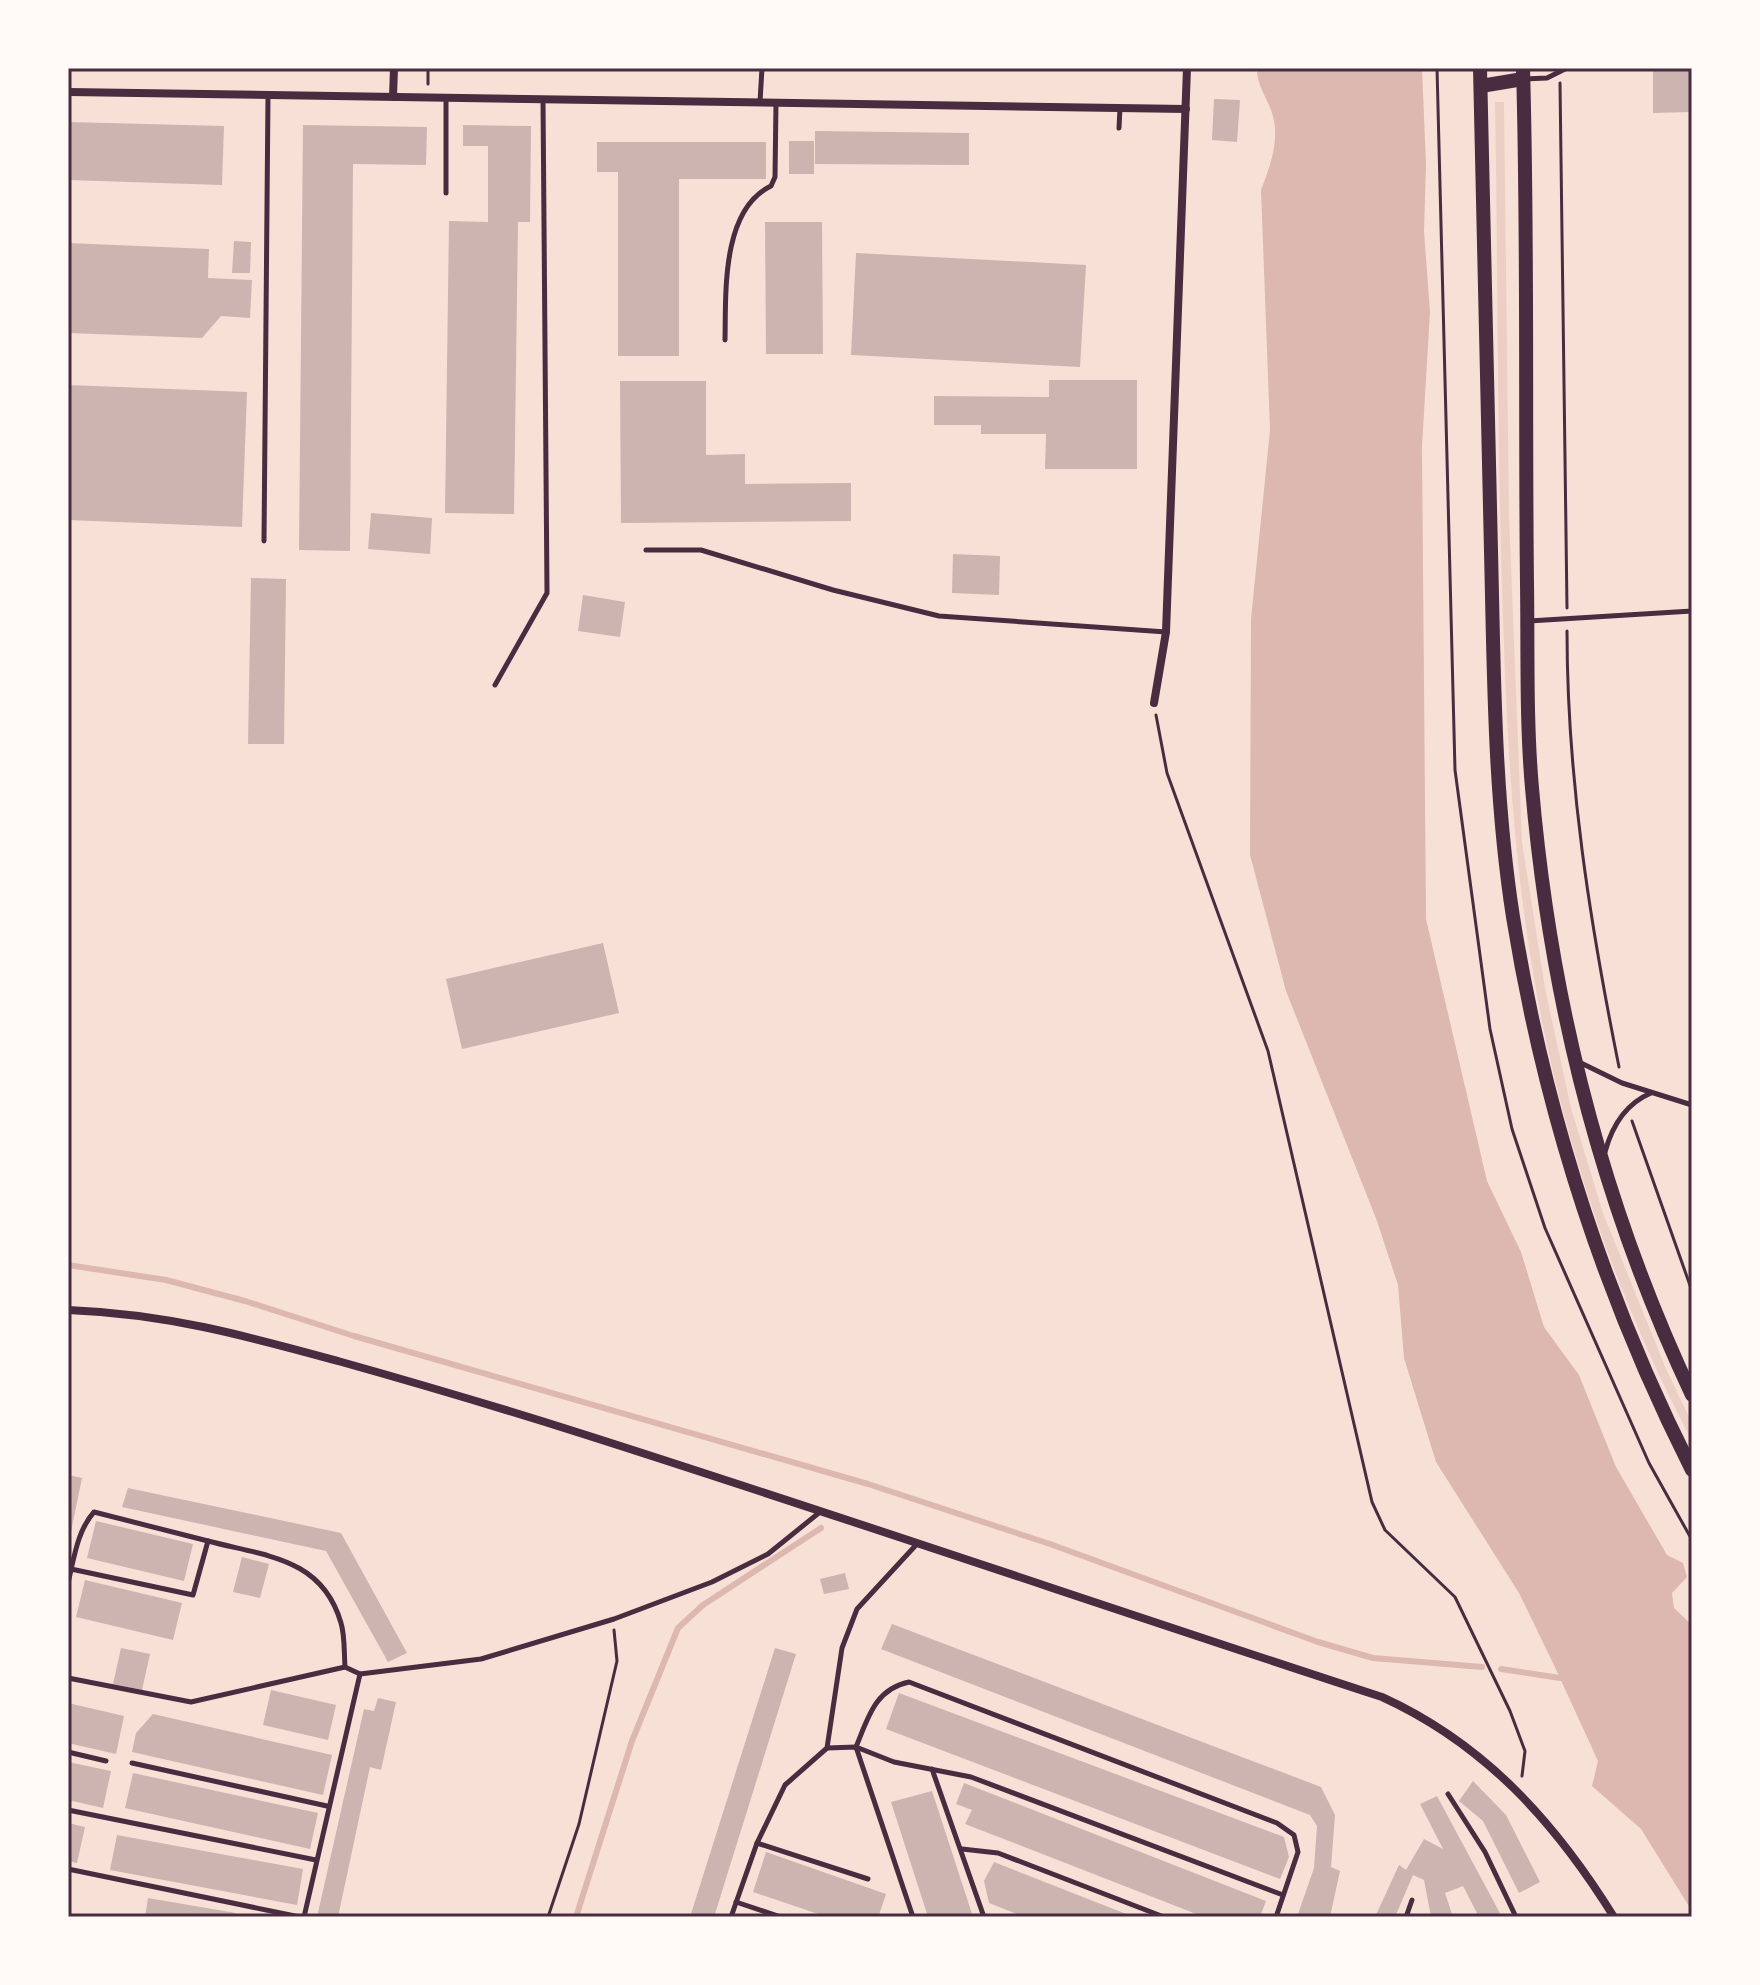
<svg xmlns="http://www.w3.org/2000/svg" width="1760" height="1985" viewBox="0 0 1760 1985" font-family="Montserrat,sans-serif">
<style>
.green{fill:#ebcfc5}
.water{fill:#dcb8b0}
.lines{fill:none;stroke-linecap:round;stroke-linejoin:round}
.stream{stroke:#dcb8b0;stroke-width:6}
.building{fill:#ccb4b1}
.path{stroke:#4a2c40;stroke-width:3}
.service{stroke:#4a2c40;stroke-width:5}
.minor{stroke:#4a2c40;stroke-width:8}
.secondary{stroke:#4a2c40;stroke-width:14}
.neatline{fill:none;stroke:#4a2c40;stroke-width:3}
</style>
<rect width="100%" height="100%" fill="#f7e1d7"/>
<path class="green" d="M1495,102H1504L1509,515L1522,842L1545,988L1571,1108L1603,1213L1666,1369L1692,1423V1441C1614,1293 1557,1126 1531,960C1511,838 1506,715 1502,590C1497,428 1498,265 1495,102Z"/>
<path class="water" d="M1257,68H1422L1426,164L1424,231L1430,312L1422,446L1426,919L1487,1181L1521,1252L1544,1327L1579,1375L1616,1467L1667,1555L1683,1563L1687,1577L1672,1593L1674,1608L1692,1625V1911L1641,1829L1592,1786L1598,1761L1553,1663L1519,1593L1436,1462L1404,1358L1398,1285L1377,1221L1286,991L1250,855L1251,619L1270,430L1261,190C1271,164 1281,137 1271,110C1266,97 1256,82 1257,68Z"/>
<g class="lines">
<g class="stream">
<path d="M68,1265L166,1280L245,1301L354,1336L868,1484L1050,1544L1318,1642L1373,1658L1482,1667"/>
<path d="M1501,1669L1560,1678L1564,1675"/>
<path d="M576,1917L632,1741L678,1628L703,1605L821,1528"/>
</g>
</g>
<g class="building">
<path d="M1653,68H1692V112L1653,113Z"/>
<path d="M1214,99L1240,100L1237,142L1212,140Z"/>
<path d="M68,122L224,126L222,185L68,180Z"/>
<path d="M303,125L427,127L426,165L353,164L350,551L299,550Z"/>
<path d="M463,125L531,126L530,222H518L514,514L445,513L449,221L488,222V146H463Z"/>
<path d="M815,131L969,133V165L815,164Z"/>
<rect x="789" y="141" width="25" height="33"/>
<path d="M597,142H766V179H679V356H618V172H597Z"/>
<path d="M765,222H822L823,354H766Z"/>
<path d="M234,241L251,242L250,273H232Z"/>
<path d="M68,243L209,249L208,278L252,280L250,318L221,316L202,338L68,333Z"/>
<path d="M856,253L1086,265L1080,367L851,355Z"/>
<path d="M1049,380H1137V469H1045L1046,434H981V425H934V396L1049,397Z"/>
<path d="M620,381H706V455L745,454V484L851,483V521L621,523Z"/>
<path d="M68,385L247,392L242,527L68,520Z"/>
<path d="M371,513L432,518L430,554L368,549Z"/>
<path d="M953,554L1000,556L999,595L952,593Z"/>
<path d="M251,578L286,579L284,744H248Z"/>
<path d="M583,595L625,602L620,637L578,631Z"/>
<path d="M603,943L619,1013L462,1049L446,979Z"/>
<path d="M68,1475L82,1478L69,1541L68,1540Z"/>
<path d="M128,1488L341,1533L407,1653L388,1662L326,1551L122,1507Z"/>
<path d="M96,1521L193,1544L184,1581L87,1558Z"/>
<path d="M242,1557L269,1564L260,1598L233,1592Z"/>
<path d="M845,1573L849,1589L824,1594L820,1579Z"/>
<path d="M85,1580L182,1603L173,1640L76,1617Z"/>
<path d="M892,1624L1321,1787L1335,1815L1331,1867L1340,1871L1330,1917H1297L1314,1868L1317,1826L1310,1815L881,1649Z"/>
<path d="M121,1648L150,1654L142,1690L113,1684Z"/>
<path d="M775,1648L796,1654L714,1917H690Z"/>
<path d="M271,1690L336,1705L328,1740L263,1725Z"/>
<path d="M899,1693L1284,1837L1289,1857L1280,1879L886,1729Z"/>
<path d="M378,1698L396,1702L381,1770L370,1767L338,1917H317L364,1709L374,1711Z"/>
<path d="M68,1703L124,1716L116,1754L68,1743Z"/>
<path d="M153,1714L332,1755L323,1795L132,1752L136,1733Z"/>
<path d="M68,1762L111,1771L103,1808L68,1800Z"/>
<path d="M133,1773L318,1813L310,1849L125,1808Z"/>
<path d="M1473,1781L1506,1815L1540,1882L1519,1893L1483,1821L1459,1801Z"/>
<path d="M964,1783L1266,1901L1260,1917H1204L965,1824L972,1810L956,1804Z"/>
<path d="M932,1791L973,1917H928L891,1802Z"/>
<path d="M1437,1796L1502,1917H1479L1463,1886L1445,1893L1453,1917H1431L1424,1880L1413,1875L1395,1917H1375L1399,1865L1406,1870L1424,1839L1443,1849L1420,1804Z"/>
<path d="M68,1823L85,1827L77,1863L68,1861Z"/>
<path d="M117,1835L303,1869L297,1905L110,1870Z"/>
<path d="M766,1852L886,1894L879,1915L884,1917H827L753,1892Z"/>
<path d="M994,1862L1134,1917H1024L989,1903L984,1881Z"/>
<path d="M148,1898L236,1913L235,1917H145Z"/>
</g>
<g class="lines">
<g class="path">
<path d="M1437,68L1455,770L1490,1029L1512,1129L1545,1228L1649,1463L1692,1540"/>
<path d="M1560,83L1567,608"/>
<path d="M428,84V68"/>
<path d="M1567,631C1567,779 1590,923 1619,1067"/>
<path d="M1156,715L1167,773L1268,1051L1372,1502L1385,1530L1455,1597L1510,1711L1525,1751L1522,1776"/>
<path d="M1632,1121L1692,1291"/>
<path d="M548,1917L579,1824L617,1661L614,1630"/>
</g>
<g class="service">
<path d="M1524,79L1547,78L1567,68"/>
<path d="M760,102L762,68"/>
<path d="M1119,128L1120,108"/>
<path d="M446,193V98"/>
<path d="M725,340C726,294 721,210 771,186L775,177L776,103"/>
<path d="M264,541L268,95"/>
<path d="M646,550H701L833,590L939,616L1166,632"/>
<path d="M1529,621L1692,611"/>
<path d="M495,685L547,593L543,99"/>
<path d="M1581,1063L1622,1083L1692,1105"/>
<path d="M1605,1152C1612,1126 1625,1104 1651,1093"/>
<path d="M208,1541C264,1556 322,1557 341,1623C345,1636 344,1653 345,1667"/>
<path d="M68,1583C74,1559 77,1531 94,1512L208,1541L193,1595L71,1569"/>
<path d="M68,1678L191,1702L345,1667L360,1674L481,1659L614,1619L712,1582L768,1554L820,1512"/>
<path d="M827,1748L856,1747L894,1762L971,1777L1283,1895"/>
<path d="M68,1752L106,1761"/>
<path d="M132,1763L327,1806"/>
<path d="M932,1769L984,1917"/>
<path d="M1448,1794L1485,1852L1516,1917"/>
<path d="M68,1810L316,1860"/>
<path d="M757,1843L868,1879"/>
<path d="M962,1849L998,1853L1164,1917"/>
<path d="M68,1869L300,1917"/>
<path d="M736,1902L781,1917"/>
<path d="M304,1917L360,1674"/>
<path d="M731,1917L757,1843L785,1785L827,1748L842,1648L857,1609L916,1545"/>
<path d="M913,1917L856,1747C868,1718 875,1689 909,1682L1277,1823L1294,1835L1298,1852L1276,1917"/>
<path d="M1406,1917L1412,1900"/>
</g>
<g class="minor">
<path d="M68,92L1186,109"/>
<path d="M393,97L394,68"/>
<path d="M1154,703L1166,632L1187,68"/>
<path d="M68,1310C167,1314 243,1335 338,1361C420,1384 501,1408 583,1434C850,1519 1115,1610 1382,1697C1485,1744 1555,1822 1614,1917"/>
</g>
<g class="secondary">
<path d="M1480,68C1483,229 1486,390 1491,551C1494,674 1494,795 1513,917C1544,1109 1604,1296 1692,1470"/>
<path d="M1523,68C1528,240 1525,412 1527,584C1528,652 1526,720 1532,788C1550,997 1602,1204 1692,1395"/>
<path d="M1481,86L1523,79"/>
</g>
</g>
<rect width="1760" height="1985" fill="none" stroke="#fffaf5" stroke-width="140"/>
<rect x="70" y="70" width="1620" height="1845" class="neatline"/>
</svg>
